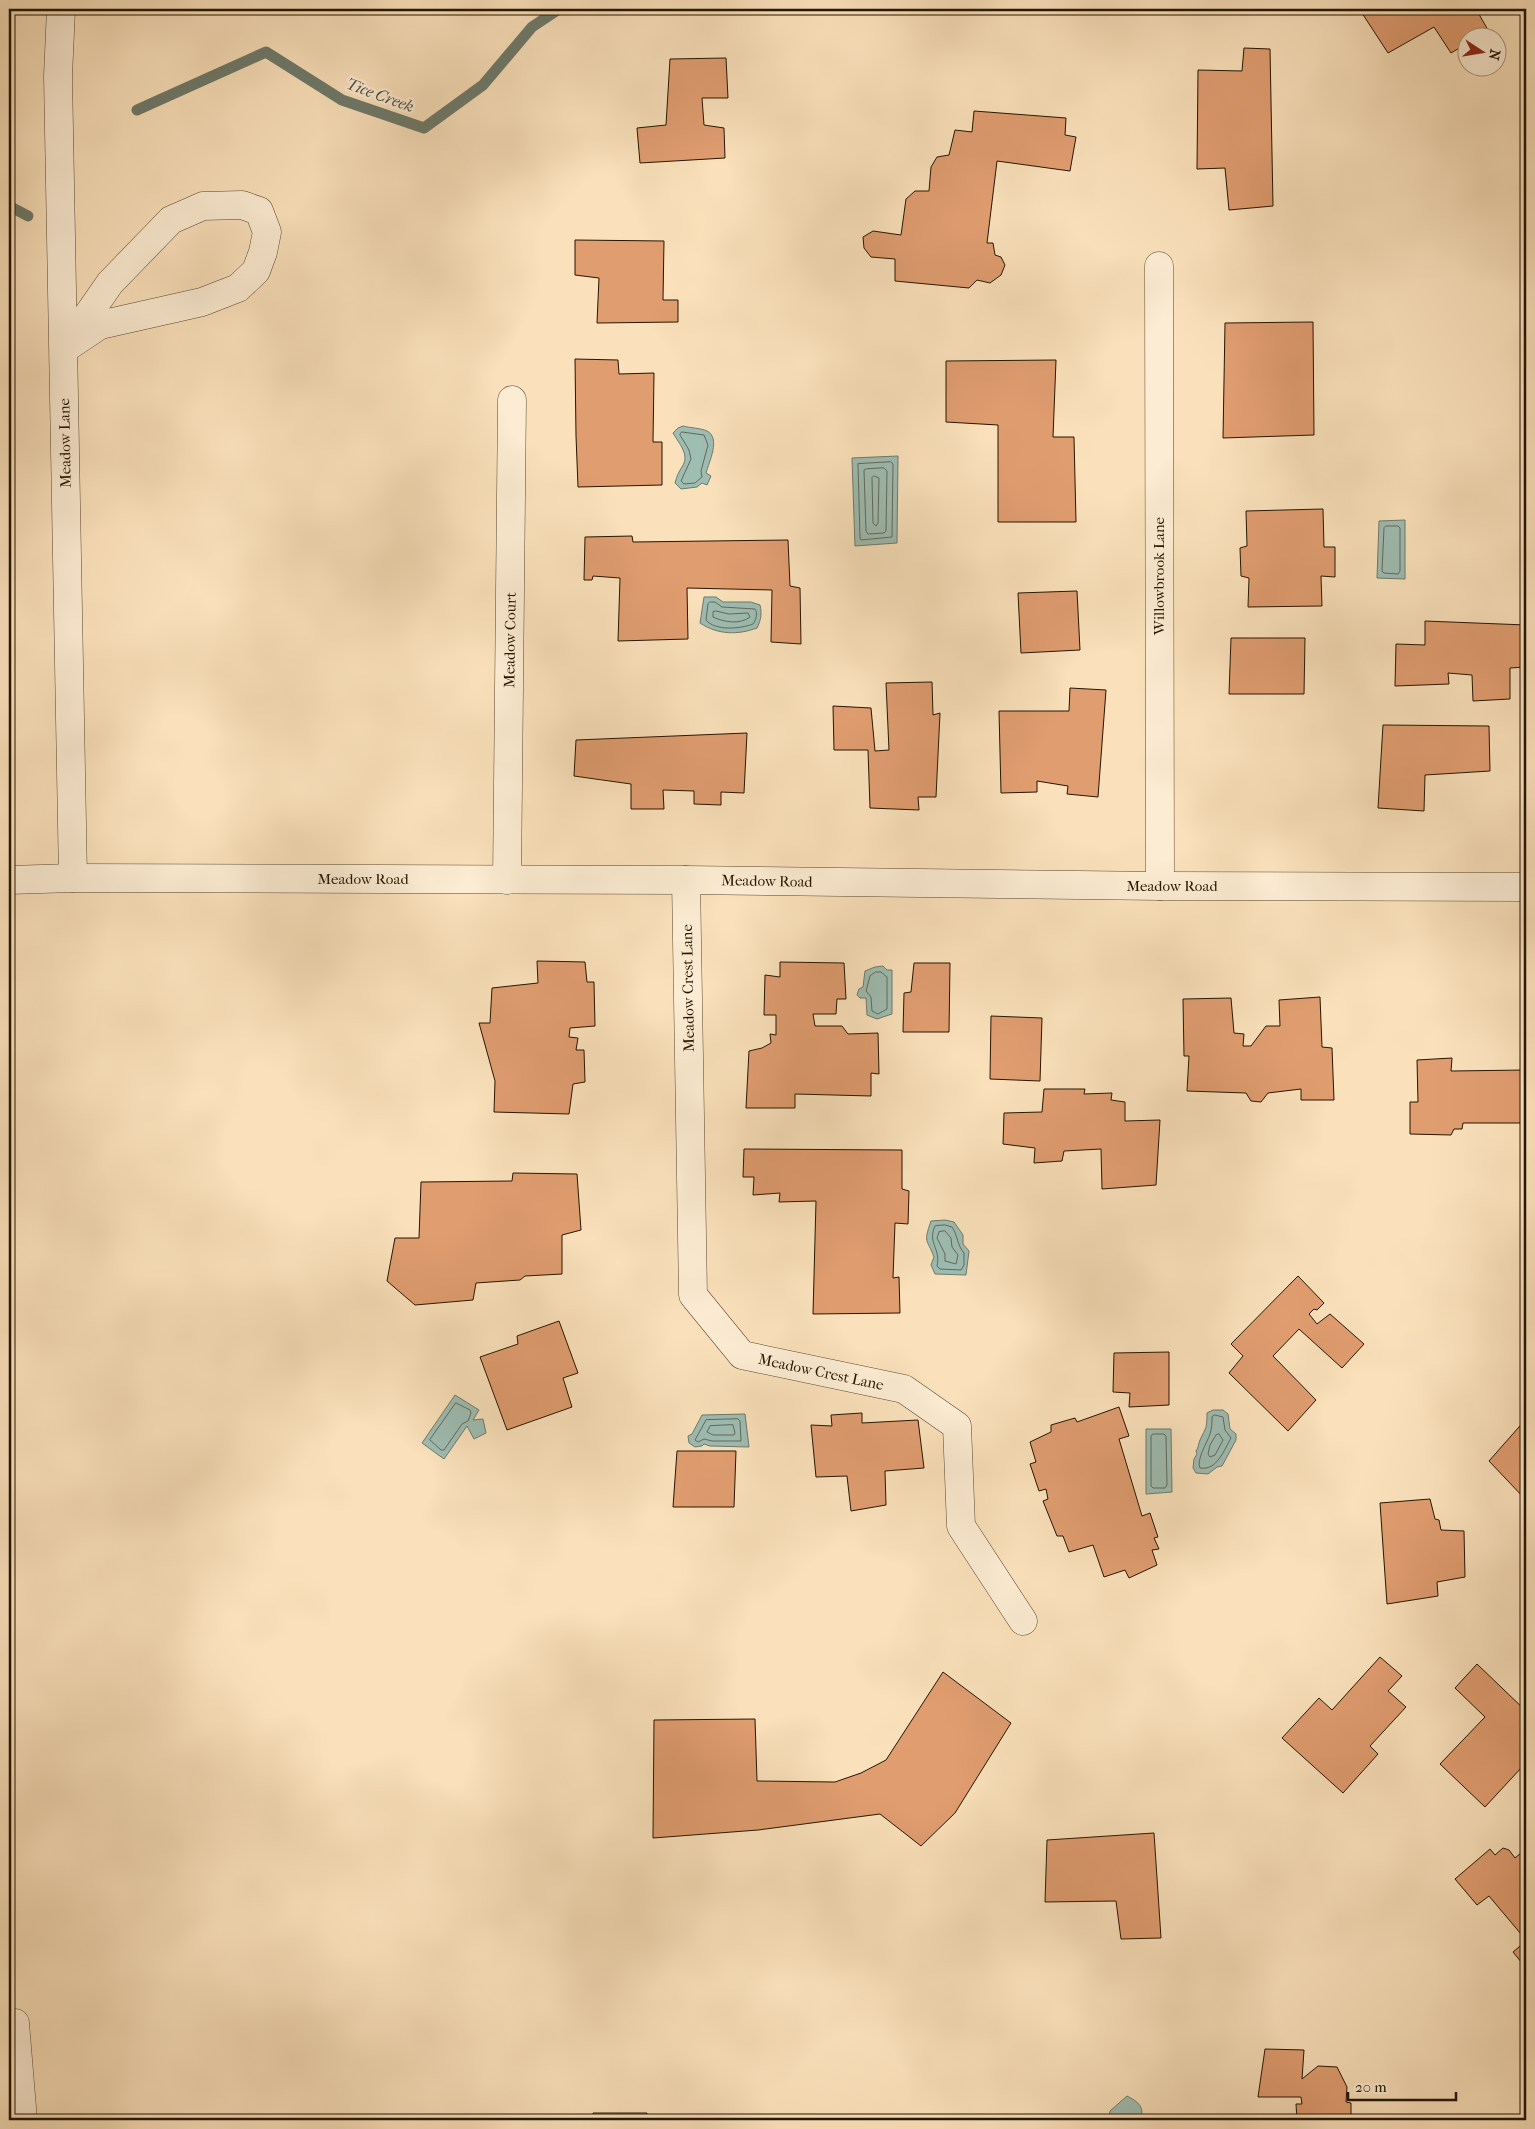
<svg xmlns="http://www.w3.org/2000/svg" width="1535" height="2129" viewBox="0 0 1535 2129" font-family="'IM FELL French Canon',serif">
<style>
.water{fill:#9ebdb3;stroke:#6d7a6c}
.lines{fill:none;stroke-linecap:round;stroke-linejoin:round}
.shore{stroke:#61695a;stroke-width:1}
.stream{stroke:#6d7a6c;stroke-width:11}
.building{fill:#e09d70;stroke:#241501}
.minor-casing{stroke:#5a4830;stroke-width:29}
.minor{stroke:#fcecd3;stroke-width:28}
.labels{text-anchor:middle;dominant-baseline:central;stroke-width:5;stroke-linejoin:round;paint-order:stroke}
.street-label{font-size:15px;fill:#241501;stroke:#fcecd3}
.water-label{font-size:16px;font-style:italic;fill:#4f503f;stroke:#fcecd3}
</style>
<rect width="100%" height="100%" fill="#fae1bb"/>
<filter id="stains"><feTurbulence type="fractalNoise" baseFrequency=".004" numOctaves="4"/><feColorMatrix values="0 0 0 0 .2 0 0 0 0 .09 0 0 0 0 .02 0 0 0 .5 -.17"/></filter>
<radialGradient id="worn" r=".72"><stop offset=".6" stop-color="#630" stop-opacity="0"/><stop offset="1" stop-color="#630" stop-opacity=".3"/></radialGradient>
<g class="water">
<path d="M683,426C690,428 701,428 707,431C721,438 709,462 706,473L711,476L707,485L702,483L697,487L681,489L675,483C677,476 678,473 682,467C690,455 680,445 673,433L678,428Z"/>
<path d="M898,456L897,543L855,546L852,458Z"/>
<path d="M1405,520V579L1377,578L1379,521Z"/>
<path d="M704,597H716L723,602H751L760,605C762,614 761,620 757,628C738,635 718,635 700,623Z"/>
<path d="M883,966L887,970H892V1014L877,1019L867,1015L866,998H860L857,995L859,989L863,987L865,971L875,967Z"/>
<path d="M945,1220L954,1222L963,1235V1244L969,1251L966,1275L935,1274L931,1265L934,1257C927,1238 923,1244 931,1221Z"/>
<path d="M455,1395L479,1410L473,1420L483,1419L486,1433L474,1439L467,1426L444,1459L422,1443Z"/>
<path d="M1213,1410H1223L1228,1414L1230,1429L1236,1434V1440L1222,1466L1217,1467L1208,1474L1196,1473L1193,1468L1194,1459L1197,1454L1196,1451C1199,1447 1198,1444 1200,1440C1206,1427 1207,1429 1207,1413Z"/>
<path d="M745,1414L749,1447L710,1446L704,1444L702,1446L695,1447L689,1443L688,1436L692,1434L702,1415Z"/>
<path d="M1146,1429H1171L1172,1492L1146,1494Z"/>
<path d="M1127,2096C1137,2101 1147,2108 1139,2120H1109L1110,2111Z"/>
</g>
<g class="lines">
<g class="shore">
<path d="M682,432L704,435L708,445L701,471L702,477L695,483L684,484L681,481L691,459L689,450L680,435Z"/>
<path d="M891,462L893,464L892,537L861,540L860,538L858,464Z"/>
<path d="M884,468L887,471L886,531L884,533L868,534L866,531L864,470L866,469Z"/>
<path d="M874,476L879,478L878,523L876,526L873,523L872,478Z"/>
<path d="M1386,526H1398L1400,528V571L1398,574L1384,573L1382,571L1384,528Z"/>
<path d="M710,602H715L722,607L755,609C758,613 756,620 753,624C740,629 715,631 706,620L708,604Z"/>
<path d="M716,611L729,614L748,613L750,617C740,625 723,622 713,617V612Z"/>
<path d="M876,972H881L887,977V1009L878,1014L872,1011L871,997L866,991L870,976Z"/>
<path d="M945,1225L952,1227C958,1236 957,1245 964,1253V1265L961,1270L940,1269L937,1266C941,1248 927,1243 935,1226Z"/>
<path d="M945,1231L951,1238L952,1247L958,1255L956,1264L945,1261V1254L937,1238L939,1232Z"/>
<path d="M456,1403L470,1410L471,1413L468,1421L462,1424L444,1450H441L430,1440Z"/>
<path d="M1215,1415L1223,1417L1225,1430L1231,1438C1224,1450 1217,1471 1200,1468C1196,1460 1207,1443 1210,1434C1212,1428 1212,1423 1212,1417Z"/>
<path d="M738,1419L740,1421L741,1441H712L704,1439L698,1442L695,1440L706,1420Z"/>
<path d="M733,1425L735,1433L734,1435H713L707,1432L710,1426Z"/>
<path d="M1153,1434H1164L1166,1436L1167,1485L1165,1488H1153L1151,1486V1437Z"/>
<path d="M1219,1434L1223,1440L1215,1455L1210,1457L1208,1454L1210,1445L1216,1435Z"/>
</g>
<g class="stream">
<path d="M137,110L266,52L342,100L424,128L483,85L532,27L559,9"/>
<path d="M9,206L28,216"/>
</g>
</g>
<g class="building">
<path d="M1363,9H1476L1488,30L1477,38H1468V43L1451,53L1434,27L1388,53L1360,10Z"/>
<path d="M1244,48L1270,49L1273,206L1229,210L1225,168L1197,169L1198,70L1242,71Z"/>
<path d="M726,58L728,98H702L704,125L724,128L725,158L640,163L637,128L666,125L670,59Z"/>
<path d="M974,111L1066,118L1065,135L1076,137L1070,171L997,161L987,243H993L995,255L1001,257L1005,265L1001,275L990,283L977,280L969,288L895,281V259L871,257L864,248L863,237L873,231L901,235L906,199L915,191H929L931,167L937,157L949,155L955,130L972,132Z"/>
<path d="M575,240L664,241L663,300H678V322L597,323L599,278L575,275Z"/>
<path d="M1313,322L1314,435L1223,438L1225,323Z"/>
<path d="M575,359L618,360L619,374L654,373L653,442H662V485L578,487L576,436Z"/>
<path d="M1056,360L1053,437H1074L1076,522H998V425L946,422V361Z"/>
<path d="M1323,509L1324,547H1335V577L1321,576L1322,606L1248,607L1249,578L1241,576L1240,548L1247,546L1246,511Z"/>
<path d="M632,536L633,542L788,540L790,586L800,588L801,644L771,642L772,590L687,588L688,639L618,641L620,578L593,576L592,580H584L585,537Z"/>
<path d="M1077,591L1080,650L1021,653L1018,593Z"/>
<path d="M1425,621L1526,625V667L1510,668V699L1473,701L1472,675L1448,673L1449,684L1395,686L1396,644L1425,645Z"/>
<path d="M1231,638H1305L1304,694H1229Z"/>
<path d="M932,682L933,715L940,713L936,797H918L919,810L870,808L868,750H834L833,706L871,708L875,751L889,750L886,683Z"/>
<path d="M1070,688L1106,690L1098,797L1067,794L1068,786L1037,781V792L1001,793L999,711H1069Z"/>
<path d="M1383,725L1489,726L1490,771L1425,775L1424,811L1378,808Z"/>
<path d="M747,733L744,793L721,792V805L694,804V791L663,790L664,809H631V784L574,776L576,740Z"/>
<path d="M537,961L585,962L587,982H594L595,1026L570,1028L569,1037L578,1038L576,1050H584L585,1082L573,1084L569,1114L494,1112L495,1081L479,1023H490L492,988L538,983Z"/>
<path d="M780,962L844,963L846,999H837L836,1014H813L815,1026H842L848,1034L878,1033L879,1074L871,1073V1096L795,1094V1108H746L749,1051L762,1048L771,1043L770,1034L776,1035V1015H764L765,975L780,977Z"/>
<path d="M914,963H950L949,1032H903L904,993L911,992Z"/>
<path d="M1320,997L1322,1047L1332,1048L1334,1100H1301V1089L1268,1093L1261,1102L1251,1101L1246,1093L1187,1091L1189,1056H1184L1183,999L1231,998L1234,1033L1244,1034L1243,1046H1251L1266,1026H1280L1279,1000Z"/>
<path d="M991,1016L1042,1018L1040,1081L990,1079Z"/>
<path d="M1452,1058L1451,1071L1526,1070V1123H1463L1462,1129H1454L1451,1135L1410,1134V1102H1418L1417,1060Z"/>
<path d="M1044,1089H1085L1084,1094L1112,1093L1111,1100L1125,1102V1121L1160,1120L1156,1185L1102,1189L1101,1149L1064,1151L1062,1161L1034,1163L1035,1148L1003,1144L1004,1113L1042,1112Z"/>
<path d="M744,1149L902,1150V1189L909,1191L908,1224L895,1223L893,1278L899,1277L900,1313L813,1314L816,1201L779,1202L780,1193L753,1195L754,1177H743Z"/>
<path d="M513,1173L577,1174L581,1230L562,1235V1274L525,1276L520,1280L476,1283L473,1300L415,1305L387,1281L395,1238H419L421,1182L512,1181Z"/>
<path d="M1298,1276L1324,1303L1317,1310L1314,1309L1309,1314L1317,1324L1330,1314L1364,1344L1342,1368L1299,1329L1273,1356L1316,1400L1288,1431L1229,1373L1243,1356L1231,1344Z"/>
<path d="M559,1321L578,1373L563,1378L572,1407L507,1430L480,1357L518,1344L517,1336Z"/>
<path d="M1169,1352V1405L1129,1407L1130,1393L1113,1392L1114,1353Z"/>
<path d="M1119,1407L1129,1436L1119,1439L1142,1516L1150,1513L1158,1537L1154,1538L1159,1549L1152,1550L1157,1565L1129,1578L1125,1570L1104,1577L1093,1545L1069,1552L1063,1536H1057L1043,1501L1048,1499L1046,1489L1039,1491L1030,1464L1036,1462L1030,1442L1051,1432V1425L1075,1418L1077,1422Z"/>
<path d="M862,1413V1423L918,1420L924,1468L885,1471L886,1505L851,1511L847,1476L816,1477L811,1425L832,1426L831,1415Z"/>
<path d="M1526,1419V1500L1489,1461Z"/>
<path d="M677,1451H736L734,1507H673Z"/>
<path d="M1430,1499L1435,1519L1439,1520L1441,1530L1464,1531L1465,1577L1437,1582L1438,1596L1387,1604L1380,1503Z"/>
<path d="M1380,1657L1402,1676L1388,1691L1406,1707L1370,1746L1378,1754L1343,1793L1282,1738L1319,1698L1332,1710Z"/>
<path d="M1477,1664L1526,1711V1771L1522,1767L1485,1807L1440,1764L1485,1717L1455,1688Z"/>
<path d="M943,1672L1011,1723L955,1813L921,1846L880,1814L758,1830L653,1838L654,1720L755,1719L757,1781L835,1782L861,1773L886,1760Z"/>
<path d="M1154,1833L1161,1938L1121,1939L1116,1901L1045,1902L1047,1840Z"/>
<path d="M1503,1848L1509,1850L1515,1858L1522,1852L1526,1857V1940L1489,1896L1477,1905L1455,1879L1490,1849L1495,1855Z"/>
<path d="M1526,1941V1968L1513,1952Z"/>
<path d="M1265,2049L1304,2050L1302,2079L1318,2066L1337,2067L1347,2087L1346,2102L1351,2103V2120H1297L1296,2104H1302L1301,2097H1258Z"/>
<path d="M593,2113H647L646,2120H593Z"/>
</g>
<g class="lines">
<g class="minor-casing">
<g id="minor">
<path d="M61,9L58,76L73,878"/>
<path d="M242,205L259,211L267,232L263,252L256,271L238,288L202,302L100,325L64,349L110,283L171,220L203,206Z"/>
<path d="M1159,266L1160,886"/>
<path d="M9,880L73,878L686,880L1160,886L1526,887"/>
<path d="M507,880L512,400"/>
<path d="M686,880L693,1295L742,1355L904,1389L957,1426L961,1526L1023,1621"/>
<path d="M15,2023L23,2120"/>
</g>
</g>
<use href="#minor" class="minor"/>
</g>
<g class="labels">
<g class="street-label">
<text transform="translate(65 443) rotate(-91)">Meadow Lane</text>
<text transform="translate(1159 576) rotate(-90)">Willowbrook Lane</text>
<text transform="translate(510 640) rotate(-89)">Meadow Court</text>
<text x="363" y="879">Meadow Road</text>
<text transform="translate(767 881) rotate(1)">Meadow Road</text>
<text x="1172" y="886">Meadow Road</text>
<text transform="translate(688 988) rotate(-91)">Meadow Crest Lane</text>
<text transform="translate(821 1372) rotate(12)">Meadow Crest Lane</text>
</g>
<g class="water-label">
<text transform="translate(380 95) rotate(20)">Tice Creek</text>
</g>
</g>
<rect width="1535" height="2129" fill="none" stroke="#fae1bb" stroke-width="30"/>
<rect x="10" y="10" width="1515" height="2109" fill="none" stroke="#241501" stroke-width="2.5"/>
<rect x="15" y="15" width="1505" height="2099" fill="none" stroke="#241501"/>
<g transform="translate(1482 52) rotate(102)"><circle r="24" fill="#fcecd3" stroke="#a6967f"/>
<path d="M0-4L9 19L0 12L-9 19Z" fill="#8f2418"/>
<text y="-8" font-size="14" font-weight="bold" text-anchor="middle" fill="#241501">N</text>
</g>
<path d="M1348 2092v8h108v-8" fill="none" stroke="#241501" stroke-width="2.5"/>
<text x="1355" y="2092" font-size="15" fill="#241501" stroke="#fcecd3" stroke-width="4" paint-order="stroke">20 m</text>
<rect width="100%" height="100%" filter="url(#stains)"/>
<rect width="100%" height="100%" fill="url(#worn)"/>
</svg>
